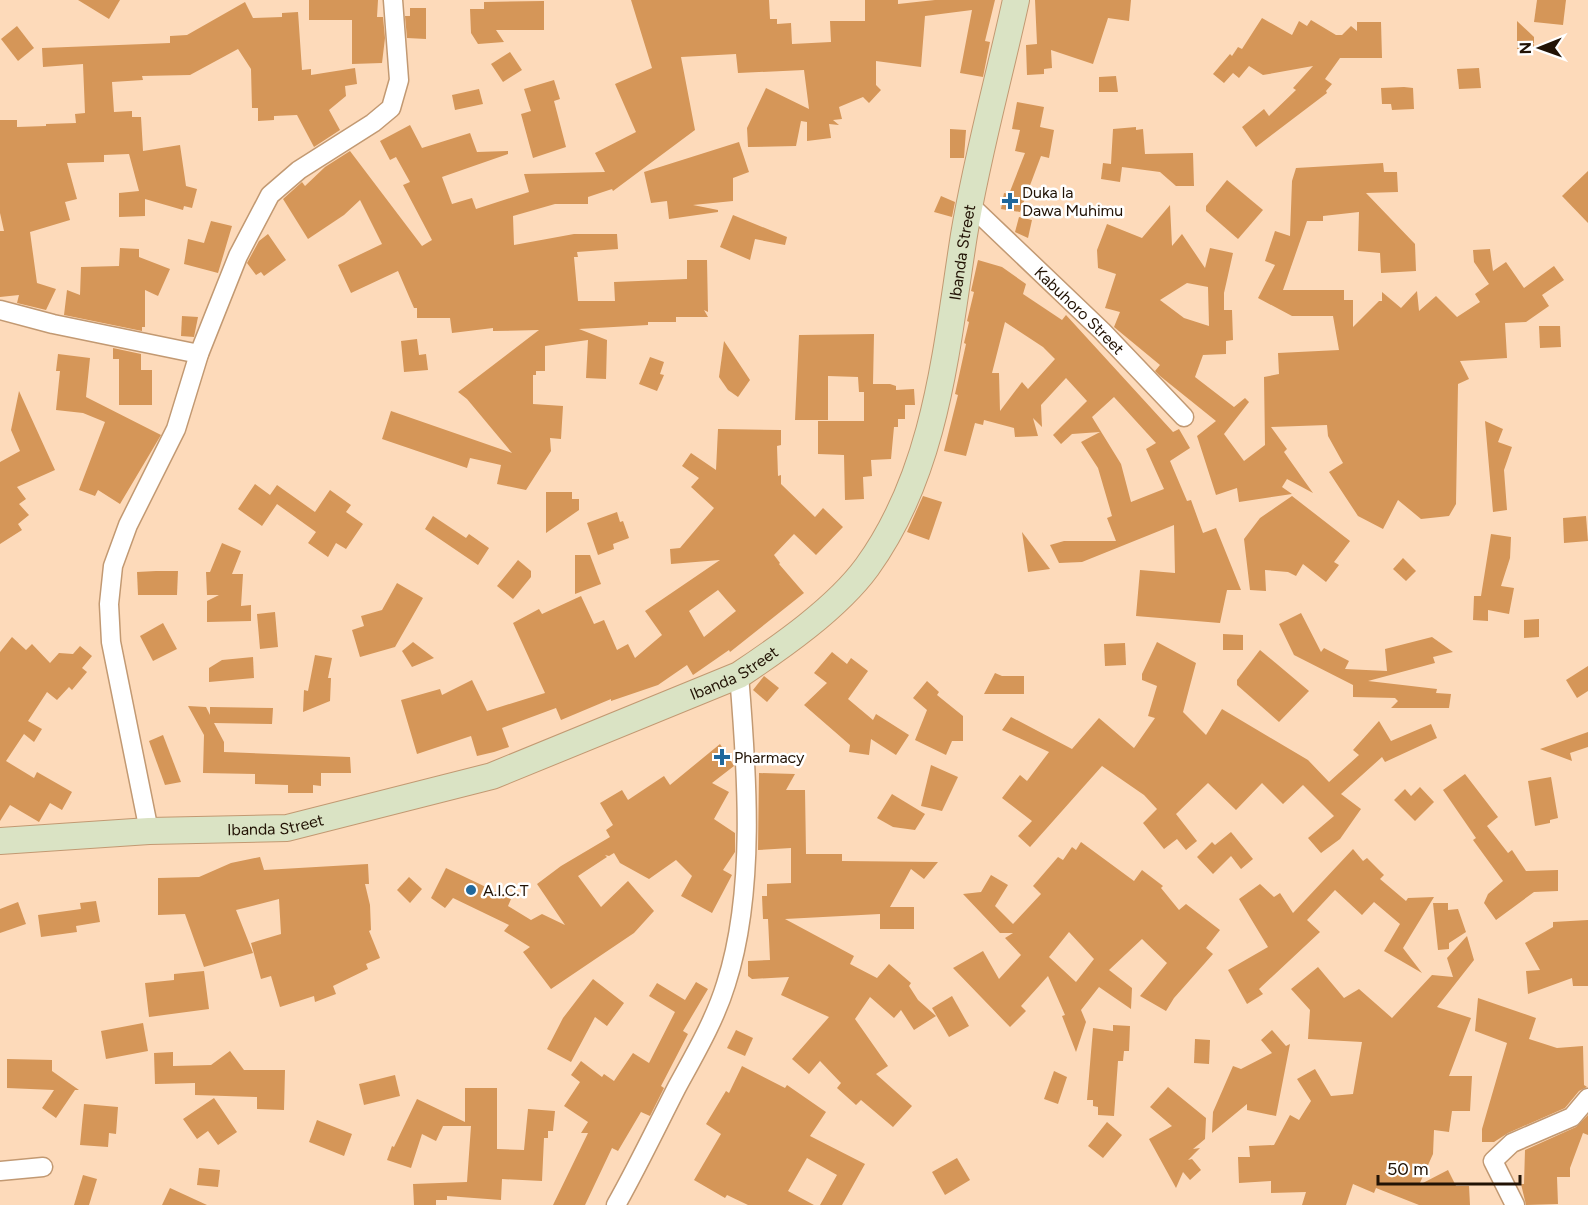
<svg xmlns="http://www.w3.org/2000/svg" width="1588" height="1205" viewBox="0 0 1588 1205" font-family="Figtree,sans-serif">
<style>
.building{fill:#d59658;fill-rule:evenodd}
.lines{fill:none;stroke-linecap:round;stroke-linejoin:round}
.street-casing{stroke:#c29972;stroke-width:21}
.secondary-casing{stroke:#c29972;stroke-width:28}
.street{stroke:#fff;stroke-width:18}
.secondary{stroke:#dae3c4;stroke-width:26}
.poi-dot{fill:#20689c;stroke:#fff;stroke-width:2}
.labels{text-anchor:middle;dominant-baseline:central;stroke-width:5;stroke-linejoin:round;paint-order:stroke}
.poi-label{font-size:16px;fill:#221305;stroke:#fff;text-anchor:start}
.street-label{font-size:16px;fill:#221305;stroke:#fff}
</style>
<rect width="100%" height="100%" fill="#fddaba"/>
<g class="building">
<path d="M78,0H120L109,19Z"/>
<path d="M309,0H378L377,17H383L385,38L382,63L352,64V20H309Z"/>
<path d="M631,0H769L770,19H777V24L791,23L792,44L831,42L830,21H865V0H898V4L935,0H995L985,41L990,42L983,77L960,73L972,10L925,16L921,67L876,61V85L881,90L869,103L863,97L839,107L842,119L833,120L839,125L829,124L831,138L807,141V122L801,121L796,146L748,147L747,128L766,88L809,109L804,70L738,73L736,54L681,57L695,130L613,191L612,189L588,197V204H555L513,216L514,245L574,234H617L618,249L577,252L578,257H574L578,301H615L614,282L687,279V260H707L708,312L704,310L708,317H676V322H648V325L579,329L607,340L606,379L586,378L588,340L545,346V371H536V375H533V404L563,406L561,439L550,438L551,451L526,490L497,484L501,465L470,458L467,468L382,439L391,411L512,453L467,399L458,392L539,330L493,331V328L452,333L450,318H417V308H414L398,271L351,293L338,265L382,244L360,200L344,215L308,239L283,199L302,182L305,186L325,167L350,151L422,246L432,240L403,185L410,182L396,157L390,160L380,141L410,125L422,148L470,133L477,152L508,151V154L442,177L452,204L472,198L476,209L529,192L524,174L605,172L595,153L636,132L615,84L652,68Z"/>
<path d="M1035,0H1131L1129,21L1108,18L1093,64L1051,50L1052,68L1044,69V74L1027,75L1026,45L1037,44Z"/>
<path d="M1537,0H1566L1563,25L1534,22Z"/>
<path d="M544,1V30H496L504,42L478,44L471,33L470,9H484V2Z"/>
<path d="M245,2L253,18L282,17V13L298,12L302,70L311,69V75L355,68L357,84L345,86L346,96L329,110L340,130L314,147L297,115L274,116V120L258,121V108H252L251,69L238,49L190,75L142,76L143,80L112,82L114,112L132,111V117H141L143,151L180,145L186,186L197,189L192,208L184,206L183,210L145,199V216L119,217V193L139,191L129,154L104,155V162L67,163L77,199L65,202L70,220L30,232L37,283L56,289L46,310L17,303L19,295L0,297V231H4L0,213V120H17V127L46,126V124L76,123L75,114L85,113L83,64L43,67L42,48L170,43V36L187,35Z"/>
<path d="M410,8H426V39L407,38L405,16H410Z"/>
<path d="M1262,18L1292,35L1299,21L1307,26L1311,20L1336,35H1342L1351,26L1357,31V22H1381L1382,58H1340L1325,79L1332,84L1326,91L1327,93L1256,147L1242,127L1264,109L1269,116L1296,90L1293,88L1313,66L1263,75L1249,66L1239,78L1233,73L1224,83L1213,74L1230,54L1232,56L1238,47L1242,49Z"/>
<path d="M1517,21L1534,37V49H1517Z"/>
<path d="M17,26L34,48L18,61L1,39Z"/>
<path d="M510,52L522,70L503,82L491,64Z"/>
<path d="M1479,68L1481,88L1459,89L1457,69Z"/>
<path d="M1116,76L1118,92H1099V77Z"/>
<path d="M554,80L560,99L554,101L566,147L533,158L521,114L531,111L524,89Z"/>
<path d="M1404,87L1413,88L1414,109L1392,110L1391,104H1382L1381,88Z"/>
<path d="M479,89L483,104L455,110L452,95Z"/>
<path d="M1017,102L1044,107L1040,127L1054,130L1049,158L1041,156L1020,212L1001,209L1004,193L1009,194L1025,153L1015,151L1020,130L1012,129Z"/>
<path d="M1136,127V130L1143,129L1145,154L1193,153L1194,186H1176L1160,172L1122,167L1120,182L1101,179L1103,163L1111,164L1113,129Z"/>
<path d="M950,129L966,130L964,158H950Z"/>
<path d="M739,142L749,172L733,178V201L693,205L718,210V212L669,219L667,201L651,203L644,172Z"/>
<path d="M1383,163L1384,172H1397L1398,192L1366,193L1415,244L1416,271L1381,273L1380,253L1358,251L1359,212L1323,216V221H1307L1283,290H1344V300H1353V327L1379,301H1382V292L1401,308L1417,291L1419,311L1436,296L1457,317L1480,302L1475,294L1489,284L1474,262L1473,250L1490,249L1493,271L1506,262L1524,288L1554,266L1564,280L1542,295L1549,306L1526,322L1505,323L1507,358L1460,361L1469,379L1458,384L1456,504L1449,516L1421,519L1398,500L1383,529L1358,516L1329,472L1343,463L1328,436L1327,425L1271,427L1287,449L1284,452L1313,493L1287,479L1282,487L1292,494L1239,502L1237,488L1216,495L1197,436L1216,421L1160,376L1155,371L1160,365L1114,327L1120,312L1105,308L1116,274L1098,268L1097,250L1107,224L1142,238L1170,205L1172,246L1182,234L1205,268L1210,248L1233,253L1224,293V310H1232L1233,340L1226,341V354L1203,355L1195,377L1234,407L1245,398L1249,402L1224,434L1244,461L1265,445L1264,377L1279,374L1278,353L1339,350L1333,316H1292L1258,298L1275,265L1265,261L1275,231L1290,236L1292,181L1296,168ZM1187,283L1208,287L1209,326L1184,318L1160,300Z"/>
<path d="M1588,171V223L1562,196Z"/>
<path d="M1227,180L1263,210L1238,239L1206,211V206Z"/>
<path d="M941,196L955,202L952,217L934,212Z"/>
<path d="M733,215L787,237L785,245L755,239L750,260L720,247Z"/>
<path d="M1019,217L1032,220L1028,238L1015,232Z"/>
<path d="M211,221L232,226L218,273L184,264L188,239L204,243Z"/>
<path d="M268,234L286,260L264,276L261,272L256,275L247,263L259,241Z"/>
<path d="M120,248L139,249V257L170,269L158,296L145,290V327H142V331L64,315L67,290L80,295L81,267L119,266Z"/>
<path d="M978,260L1002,267L1026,284L1023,294L1062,320L1066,315L1173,432L1179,429L1190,448L1170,461L1187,501L1191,500L1203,533L1216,528L1241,590H1227L1220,623L1136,616L1140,570L1175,573L1174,525L1082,562L1059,563L1050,545L1064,541H1116L1107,518L1112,516L1098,468L1081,442L1100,432L1072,434L1061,444L1053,435L1087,401L1066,378L1041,405L1042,427L1033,418L1038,436L1015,437L1014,428L984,420L983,425L975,423L966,456L944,451L958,395L955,394L966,344L964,343L969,322L967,321L974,292L971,291ZM1005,322L1043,347L1055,359L1028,389L1022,382L1000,411L999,373H992ZM1114,397L1156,443L1146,449L1164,489L1131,502L1121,464L1092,417Z"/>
<path d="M182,316L198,317L194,337L181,336Z"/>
<path d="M1539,326H1560L1561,347L1540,348Z"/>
<path d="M874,334L873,384H890L896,386V390L914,389L915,405H905V419H898V427H894L891,459L871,460L872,476L863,477L864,499L845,500L844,455L818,454V421H864V392H859L858,377L828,376V420H795L799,335Z"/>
<path d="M417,339L419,355L426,354L428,370L404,372L401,341Z"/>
<path d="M724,341L750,380L738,397L728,390L719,377Z"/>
<path d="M113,348L141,354V370H152V405H119V359H113Z"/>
<path d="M58,354L90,358L86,397L161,435L120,504L98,490L95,496L79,490L105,422L83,413L56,410L60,371H56Z"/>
<path d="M650,357L664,362L660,374L664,375L657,391L639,384Z"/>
<path d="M19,391L55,470L17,487L26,499L19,504L29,515L18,524L22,530L0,544V462L20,451L11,430Z"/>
<path d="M1485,421L1503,429L1498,442L1512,447L1504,470L1507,510L1493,512Z"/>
<path d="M718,429L781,430V445L777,446L778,476L781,475V484L815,517L823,508L843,527L816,555L794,534L774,555L780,563L779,564L804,593L730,652L729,650L693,675L687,665L658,685L611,701V699L561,720L556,708L502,728L509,747L494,752L477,756L471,736L417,754L401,700L440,689L442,695L472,680L487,711L545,693L513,623L539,609L542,614L581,596L594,624L604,620L617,650L628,644L635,658L662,635L645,611L720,560L671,564L670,549L680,548L714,508L691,487L699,478L682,466L691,453L716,470ZM718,590L736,611L704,637L689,611Z"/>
<path d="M255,484L270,495L277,485L315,512L330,490L351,505L346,512L363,524L346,549L336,543L328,557L308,543L316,532L277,504L262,526L238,509Z"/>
<path d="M546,492H572V499H579V510L546,533Z"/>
<path d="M923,496L942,502L929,540L907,532Z"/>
<path d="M1292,496L1350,541L1334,562L1339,565L1326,582L1303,564L1296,576L1288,572L1265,570L1266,591L1250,590L1244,539L1260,518Z"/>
<path d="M617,512L620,522L623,521L629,538L613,544L614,549L598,555L587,523Z"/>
<path d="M433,516L466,538L469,534L489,548L478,565L425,529Z"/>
<path d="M1586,516L1588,541L1564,543L1563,518Z"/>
<path d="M1022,532L1050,569L1028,572Z"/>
<path d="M1491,534L1511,537L1510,558L1501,586L1514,588L1509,614L1488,610V621L1473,620L1474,596H1481Z"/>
<path d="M222,543L241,551L232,574H243L241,606L251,605V621L207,622V601L219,595H207L206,572H210Z"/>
<path d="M575,555H590L601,584L575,594Z"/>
<path d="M1403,558L1416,571L1406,581L1393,569Z"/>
<path d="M518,560L531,571V577L513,599L497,586Z"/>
<path d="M156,571H178L177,595H138L137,572Z"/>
<path d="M397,583L423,598L395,647L360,657L352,630L364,626L361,616L382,610Z"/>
<path d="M275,612L278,647L260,649L257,614Z"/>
<path d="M1301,613L1321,652L1324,648L1349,661L1345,669L1387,671L1385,649L1432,637L1453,652L1433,657L1435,663L1368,681L1437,689L1436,693L1451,694L1449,708H1391L1398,701L1395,698L1353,697V685L1294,655L1279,624Z"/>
<path d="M1539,619V637L1524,638V620Z"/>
<path d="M163,623L177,649L153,661L140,636Z"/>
<path d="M1223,634L1243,635V650H1223Z"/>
<path d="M12,637L26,650L32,644L50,663L59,653L73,654L80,646L92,656L82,668L87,672L72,690L69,687L57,700L47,692L28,721L42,729L34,742L24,734L6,761L34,778L37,772L72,792L62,810L50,803L39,822L10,805L0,821V652Z"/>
<path d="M413,642L434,658L412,667L402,651Z"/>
<path d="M1157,642L1196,663L1183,712L1206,735L1222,709L1308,760L1329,782L1359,755L1353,750L1379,721L1391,741L1431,724L1437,738L1385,762L1382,757L1341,794L1361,809L1340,839L1321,853L1308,838L1334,816L1303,785L1283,804L1262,783L1236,810L1208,783L1176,814L1197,841L1186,850L1177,839L1164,849L1143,823L1157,809L1144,795L1102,766L1030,847L1018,836L1032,821L1002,798L1020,775L1027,781L1049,752L1002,730L1011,717L1072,749L1099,718L1134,748L1155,718L1148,716L1157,686L1142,680V674Z"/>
<path d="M1125,643L1126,665L1105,666L1104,644Z"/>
<path d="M1260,650L1309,691L1279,722L1237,685V680Z"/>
<path d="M832,652L847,664L851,658L868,671L848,699L873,720L876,714L909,735L896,755L871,739L869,755L849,752L850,745L804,705L827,683L814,673Z"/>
<path d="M315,655L332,658L328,678H331L330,701L303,712L304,690L308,691Z"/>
<path d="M253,657L254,678L209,682V668L222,660Z"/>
<path d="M1588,666V691L1577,698L1566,680Z"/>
<path d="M995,673L1002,676H1024V694H984Z"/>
<path d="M764,676L779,688L767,702L753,690Z"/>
<path d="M927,681L939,692L937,695L963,716V741H952L946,755L915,740L927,710L913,698Z"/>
<path d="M188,706L206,707L210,715V707L273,708L272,724L214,723L224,742V752L350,757L351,773H321V786L313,785V793H288V785L255,784V774L203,773L204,735Z"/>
<path d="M1588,732V747L1570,753L1572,761L1540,749Z"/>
<path d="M163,735L181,782L165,785L149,741Z"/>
<path d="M720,744L734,766L712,783L729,792L714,819L735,833V852L723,870L732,875L712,913L681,896L692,876L676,860L649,879L620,863L614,853L609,856L605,855L607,857L578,876L601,907L628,881L654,911L634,933L551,989L523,952L530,947L504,931L509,925L453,898L445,908L431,898L446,868L511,899L508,906L531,920L542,914L565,925L537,884L561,866L610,837L606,830L613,825L600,803L622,790L628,800L664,776L670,785Z"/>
<path d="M931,765L958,777L942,811L921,806Z"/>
<path d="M759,773L795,774L786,790H805L806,854H842V861L938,862L924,879L911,869L890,907H914V929H880V914L785,919L854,956L850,964L877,978L889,964L911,983L909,986L918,1000L936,1016L914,1030L901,1010L894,1018L870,997L855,1019L888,1066L876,1074L912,1106L893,1127L861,1100L856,1105L837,1088L841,1083L820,1061L809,1074L792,1059L829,1017L781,995L789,977L752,979L748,976V961L770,960L768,919H763L762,896H767V884L791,883V848L758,850Z"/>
<path d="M1465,774L1498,817L1487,826L1508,853L1512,850L1526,871L1558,870V891L1534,892L1496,920L1484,903L1488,894L1503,881L1473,840L1476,838L1443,790Z"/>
<path d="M1551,777L1558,818L1550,820V823L1535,826L1528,781Z"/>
<path d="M1420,787L1434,802L1415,821L1394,800L1405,789L1411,796Z"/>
<path d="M892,794L925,814L915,830L893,827L877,818Z"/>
<path d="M1231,832L1253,859L1241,869L1231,856L1213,874L1197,857L1212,842L1215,845Z"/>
<path d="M1081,842L1134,881L1142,870L1163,886L1161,888L1179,910L1186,904L1220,930L1206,948L1213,954L1174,998L1166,1011L1140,996L1167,963L1142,939L1109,970L1132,988L1131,1009L1099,987L1081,1010L1086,1022L1076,1052L1062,1016L1065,1015L1048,976L1021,1006L1026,1011L1010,1027L953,968L983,951L999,979L1021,955L1005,938L1013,933H1000L963,894L981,892L991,875L1008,885L995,906L1013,924L1041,894L1033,886L1058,857L1063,860L1072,847L1076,850ZM1069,932L1094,959L1076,982L1049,957Z"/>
<path d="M1353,849L1363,861L1367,858L1384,875L1380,879L1406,901L1408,898L1434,897L1403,948L1422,973L1384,951L1400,924L1374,902L1362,915L1335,890L1307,920L1320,932L1259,989L1263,994L1247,1004L1228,970L1268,947L1239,899L1260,884L1274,897L1280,893L1293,913Z"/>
<path d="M260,857L264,870L368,864L369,884H365L370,905L371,930L369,931L380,958L366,964L368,969L333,986L336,994L315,1002L314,996L280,1007L271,976L261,979L251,943L281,934L279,899L236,910L253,953L204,967L185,914L158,915V878L199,877L231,863Z"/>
<path d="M409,877L422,889L410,903L397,890Z"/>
<path d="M96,901L100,922L76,926L77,932L41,937L38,915L81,909L80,903Z"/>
<path d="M18,902L26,924L0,933V909Z"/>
<path d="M1433,903H1448V910L1458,909L1466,932L1449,943V949L1438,950Z"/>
<path d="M1588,920V986H1573L1572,978L1528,994L1526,971L1540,970L1525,943L1553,927V922Z"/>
<path d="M1467,936L1474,960L1437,1007L1471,1018L1449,1076H1472L1470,1111H1452L1449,1132L1434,1130L1433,1154L1419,1185L1448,1170L1456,1186H1469L1470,1205H1419L1376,1188L1374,1193L1353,1184L1346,1205H1302L1306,1192L1271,1193V1181L1239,1183L1238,1157H1250L1249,1146L1274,1145L1290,1115L1299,1120L1311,1101L1297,1079L1315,1069L1331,1096L1353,1094L1362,1042L1308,1039L1310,1010L1291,989L1318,967L1344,998L1359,989L1392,1018L1432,975L1453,977L1447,958Z"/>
<path d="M204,971L209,1009L149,1017L145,983L174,980V974Z"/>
<path d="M593,979L624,1003L607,1026L595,1017L571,1062L547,1049L563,1018Z"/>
<path d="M696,982L708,989L683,1031L688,1034L661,1086L664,1088L650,1116L641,1112L618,1151L612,1148L585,1205H553L588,1133H581L588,1122L564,1106L580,1082L571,1075L581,1061L602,1077L604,1074L614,1081L633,1053L649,1063L675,1012L649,996L657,983L685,1000Z"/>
<path d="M952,996L969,1026L949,1037L932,1008Z"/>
<path d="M1478,998L1536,1018L1529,1039L1557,1048L1583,1046L1584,1085L1587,1087L1579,1091L1565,1108L1508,1133L1494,1142H1482V1129L1507,1043L1475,1031Z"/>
<path d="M143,1023L148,1051L106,1059L101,1031Z"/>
<path d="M1113,1025L1130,1026L1129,1051H1124L1123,1061H1118L1114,1116L1098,1115V1107L1093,1106V1100H1087L1093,1028L1113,1031Z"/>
<path d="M736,1030L753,1038L745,1056L727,1048Z"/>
<path d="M1272,1030L1286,1046L1290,1044L1276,1116L1247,1110V1104L1212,1133L1213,1112L1233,1066L1241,1069L1272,1053L1261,1040Z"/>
<path d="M1195,1039L1210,1040L1209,1064L1194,1063Z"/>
<path d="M230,1051L244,1070H285L284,1110L257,1109V1097L195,1095V1083L155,1084L154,1053L173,1052V1066L211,1065Z"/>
<path d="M7,1059L52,1060V1071L79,1090H75L56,1118L42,1108L54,1090L7,1088Z"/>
<path d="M742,1066L785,1088L787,1085L826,1112L810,1136L865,1164L842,1205H820L837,1175L807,1158L788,1191L814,1205H748L727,1195L725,1198L694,1180L721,1134L706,1124L726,1091L729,1093Z"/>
<path d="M1054,1071L1067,1077L1058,1104L1044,1099Z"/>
<path d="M395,1075L400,1096L364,1105L359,1084Z"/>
<path d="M1168,1087L1206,1118L1205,1139L1193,1149L1200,1148L1188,1160L1192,1159L1201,1170L1190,1180L1183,1172L1176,1188L1149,1139L1172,1126L1150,1107Z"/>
<path d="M465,1088H497V1149L524,1150L528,1109L555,1111L553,1131H548V1138H544L542,1181L502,1179L501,1200L447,1196V1200H436V1205H414L413,1184L467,1182L471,1126H443L436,1141L422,1134L411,1168L387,1160L392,1146L394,1147L417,1099L465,1122Z"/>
<path d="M214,1098L237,1132L218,1145L208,1131L197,1139L183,1119Z"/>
<path d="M84,1104L118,1107L116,1134L109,1133L108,1147L80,1145Z"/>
<path d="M1588,1115V1135L1583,1133L1570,1168V1177H1557L1558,1204L1526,1205L1521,1184H1524L1525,1150L1576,1127Z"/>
<path d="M317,1120L352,1134L344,1156L309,1142Z"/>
<path d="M1107,1122L1122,1135L1103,1158L1088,1146Z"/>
<path d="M957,1158L970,1180L945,1195L932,1172Z"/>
<path d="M199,1168L220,1170L218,1187L197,1185Z"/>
<path d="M83,1175L97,1179L89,1205H74Z"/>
<path d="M170,1188L207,1205H162Z"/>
</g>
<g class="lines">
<g class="street-casing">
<g id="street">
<path id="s1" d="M970,205L1102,331L1184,417"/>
<path d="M0,310L53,324L199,354"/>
<path d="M149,831L111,642L109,604L113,566L128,525L176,429L199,354L238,256L270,195L299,170L373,123L391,108L399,80L393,0"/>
<path d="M0,1171L43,1167"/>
<path d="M616,1205C638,1166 657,1126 677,1087C695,1054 715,1020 726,984C756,891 747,771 739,675"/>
<path d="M1515,1205L1493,1161L1512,1143L1572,1117L1588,1098"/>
</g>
</g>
<g class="secondary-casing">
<g id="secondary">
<path id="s2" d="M0,841L149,831L287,828L492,776L739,675C781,647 837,608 867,567C937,470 946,349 964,235C977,156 999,78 1016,0"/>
</g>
</g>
<use href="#street" class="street"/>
<use href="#secondary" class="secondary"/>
</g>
<g class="poi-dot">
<path d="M1007 192h6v6h6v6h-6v6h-6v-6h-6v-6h6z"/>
<path d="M719 748h6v6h6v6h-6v6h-6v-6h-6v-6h6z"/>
<circle cx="471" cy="890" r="6"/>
</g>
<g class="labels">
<g class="poi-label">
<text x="1022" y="192">Duka la<tspan x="1022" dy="18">Dawa Muhimu</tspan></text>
<text x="734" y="757">Pharmacy</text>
<text x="483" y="890">A.I.C.T</text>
</g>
<g class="street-label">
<text stroke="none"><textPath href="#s2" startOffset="1266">Ibanda Street</textPath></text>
<text stroke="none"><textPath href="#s1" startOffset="152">Kabuhoro Street</textPath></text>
<text stroke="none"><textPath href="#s2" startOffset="762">Ibanda Street</textPath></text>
<text stroke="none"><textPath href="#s2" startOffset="276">Ibanda Street</textPath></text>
</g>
</g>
<g transform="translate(1540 48) rotate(269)" stroke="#ffffff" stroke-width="4.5" paint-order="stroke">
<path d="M0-4.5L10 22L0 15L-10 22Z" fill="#221305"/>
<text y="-9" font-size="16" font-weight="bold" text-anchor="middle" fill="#221305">N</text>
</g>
<path d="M1378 1175v9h142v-9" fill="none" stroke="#221305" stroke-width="3"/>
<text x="1387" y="1175" font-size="18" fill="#221305" stroke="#ffffff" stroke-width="4.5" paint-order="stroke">50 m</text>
</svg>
